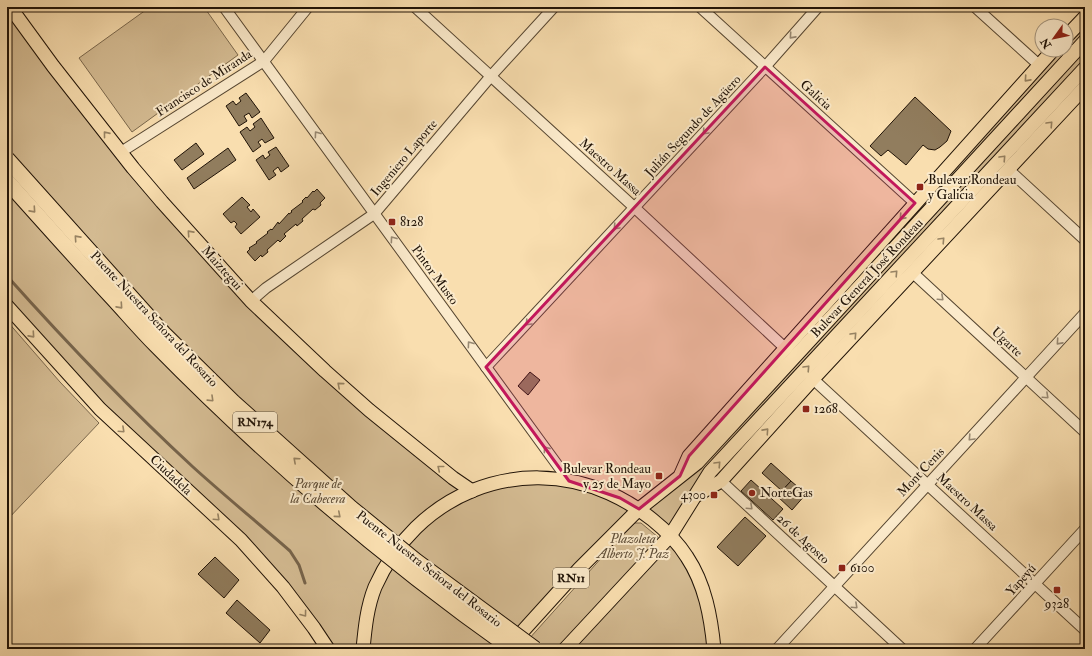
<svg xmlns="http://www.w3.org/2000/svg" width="1092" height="656" viewBox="0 0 1092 656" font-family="'IM FELL Double Pica',serif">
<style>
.green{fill:#d4bb92;stroke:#7a674c}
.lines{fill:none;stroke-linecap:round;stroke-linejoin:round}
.stream{stroke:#76634a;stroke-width:3}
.building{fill:#917d5e;stroke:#201307}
.minor-casing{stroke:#564631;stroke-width:12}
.major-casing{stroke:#201307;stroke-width:15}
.minor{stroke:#fbeacb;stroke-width:10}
.major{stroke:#f9deaf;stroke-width:13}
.highway-bridge-casing{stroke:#201307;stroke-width:17;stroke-linecap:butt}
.highway-bridge{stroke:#f9deaf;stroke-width:15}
.oneway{stroke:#988973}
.oneway2{stroke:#978363}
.marked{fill:#c2185b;fill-opacity:0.2;stroke:#c2185b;stroke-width:3;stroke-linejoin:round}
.poi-dot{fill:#8f2418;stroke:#fbeacb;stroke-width:1.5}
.labels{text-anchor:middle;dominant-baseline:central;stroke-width:4;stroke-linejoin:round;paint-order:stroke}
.shield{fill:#fbeacb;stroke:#625442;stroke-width:1}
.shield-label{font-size:12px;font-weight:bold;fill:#201307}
.street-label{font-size:13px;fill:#201307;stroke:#fbeacb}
.poi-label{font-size:13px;fill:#201307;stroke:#fbeacb;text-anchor:start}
.park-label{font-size:13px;font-style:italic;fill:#5f4e38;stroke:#fbeacb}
</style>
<rect width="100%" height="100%" fill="#f9deaf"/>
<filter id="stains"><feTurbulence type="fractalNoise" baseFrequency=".005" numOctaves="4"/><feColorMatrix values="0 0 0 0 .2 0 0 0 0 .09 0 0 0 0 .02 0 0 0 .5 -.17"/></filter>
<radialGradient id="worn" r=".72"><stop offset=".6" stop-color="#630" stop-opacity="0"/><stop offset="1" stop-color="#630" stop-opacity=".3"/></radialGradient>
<g class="green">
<path d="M7,7L251,301L472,491L545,478L639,509L680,476L1053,50H1066V37L1085,17V87L721,481L696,496L670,536L688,559L715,649H565L670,536L639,509L507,649H328L283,587L158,463L7,306Z"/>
<path d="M150,7H204L238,55L132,132L79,58Z"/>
<path d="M7,321L60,382L99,423L7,520Z"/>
<path d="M635,523H641L658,537L657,541L596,609L558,649H520L629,527Z"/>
</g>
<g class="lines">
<path class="stream" d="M7,276C66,342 128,407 193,467C225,496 258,523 290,551L299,565L305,583"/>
</g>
<g class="building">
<path d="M246,93L260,112L252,118L249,113L244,116L247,121L239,126L226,106L233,101L236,105L241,101L239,98Z"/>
<path d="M915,97L951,131L947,141L940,147L935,150L928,149L923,145L906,165L888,150L881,156L870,146Z"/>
<path d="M261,118L274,138L265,143L262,139L258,142L261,146L253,152L240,132L247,127L250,131L255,127L253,124Z"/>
<path d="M196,143L204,154L182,170L174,160Z"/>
<path d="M276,147L289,166L281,172L278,167L273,171L276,175L269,180L256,160L263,155L265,159L270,155L268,152Z"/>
<path d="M228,148L236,160L194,189L187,178Z"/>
<path d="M317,189L325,198L320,203L321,205L315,210L313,209L302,219L303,221L297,226L296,224L284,234L286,236L280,242L278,240L267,250L268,252L262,257L261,255L255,261L247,252L250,249L249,248L257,243L256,242L268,233L267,232L271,229L272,230L278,222L279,224L289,213V214L292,212L291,211L303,202L302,201L306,197L307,198L313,191L314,192Z"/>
<path d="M242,197L250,205L247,207L251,212L253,209L260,217L241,234L235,227L237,224L234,221L231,223L223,214Z"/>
<path d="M530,372L540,380L528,395L518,386Z"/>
<path d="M771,463L791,481L782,491L762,473Z"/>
<path d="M751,480L783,509L773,520L741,491Z"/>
<path d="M791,481L806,494L792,510L777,496Z"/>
<path d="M745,517L766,536L738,566L717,547Z"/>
<path d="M215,557L239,580L224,598L198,574Z"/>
<path d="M237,600L270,630L260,643L226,613Z"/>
</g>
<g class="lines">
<g class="minor-casing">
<g id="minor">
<path d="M224,7L569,481"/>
<path d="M415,7L635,208L785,348"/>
<path d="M700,7L915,203"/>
<path d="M975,7L1039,65"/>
<path d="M121,152L264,61L308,7"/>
<path d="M1008,169L1085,240"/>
<path d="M912,272L1085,432"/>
<path d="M251,301L266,288L374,214L491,76L554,7"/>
<path d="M486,367L765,67L818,7"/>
<path d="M813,379L1085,630"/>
<path d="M721,481L902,649"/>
<path d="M777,649L1085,313"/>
<path d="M975,649L1085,529"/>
</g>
</g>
<g class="major-casing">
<g id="major">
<path d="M10,7L53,66L133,168L162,202L251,301L325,371L369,410L453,478L472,491"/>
<path d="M1066,37L1085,17"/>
<path d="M7,306L100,409L241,540L283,587L314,628L328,649"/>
<path d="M681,474L689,456L1053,50"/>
<path d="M697,495L721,481L813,379L1085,87"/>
<path d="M512,643L579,569L639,509L697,463L1085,41"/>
<path d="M363,649C365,628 367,607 375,587C416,495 516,453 609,493C638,506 670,530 687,557C705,584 711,617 714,649"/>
<path d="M565,649L670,536L710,472L1085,68"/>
</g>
</g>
<use href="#minor" class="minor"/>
<use href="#major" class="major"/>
<g class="highway-bridge-casing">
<g id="highway-bridge">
<path d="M7,159L163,333L233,402L351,508L416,561L535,649"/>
<path d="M7,181C41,219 75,257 109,294C125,311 140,329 156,345C266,457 384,559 512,649"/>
</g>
</g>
<use href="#highway-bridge" class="highway-bridge"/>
</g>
<defs><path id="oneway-chevron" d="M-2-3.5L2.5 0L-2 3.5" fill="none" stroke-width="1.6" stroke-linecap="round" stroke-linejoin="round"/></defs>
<g class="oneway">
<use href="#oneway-chevron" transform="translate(792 36) rotate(132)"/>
<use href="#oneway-chevron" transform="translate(705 132) rotate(133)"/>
<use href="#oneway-chevron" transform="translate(317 134) rotate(-126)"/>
<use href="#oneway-chevron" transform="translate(616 227) rotate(133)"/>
<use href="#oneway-chevron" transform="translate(393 239) rotate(-126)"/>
<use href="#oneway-chevron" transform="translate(941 298) rotate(43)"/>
<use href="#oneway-chevron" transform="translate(528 323) rotate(133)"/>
<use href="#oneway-chevron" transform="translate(1059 342) rotate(132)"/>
<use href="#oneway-chevron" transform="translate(470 344) rotate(-126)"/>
<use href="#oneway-chevron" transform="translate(1046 396) rotate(43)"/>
<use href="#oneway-chevron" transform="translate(971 438) rotate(133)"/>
<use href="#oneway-chevron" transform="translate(546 449) rotate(-126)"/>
<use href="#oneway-chevron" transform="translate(750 507) rotate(43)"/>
<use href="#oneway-chevron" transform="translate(855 606) rotate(43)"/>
</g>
<g class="oneway2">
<use href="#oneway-chevron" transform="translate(1027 79) rotate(132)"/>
<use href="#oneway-chevron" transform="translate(1050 124) rotate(-47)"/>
<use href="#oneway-chevron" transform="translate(106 134) rotate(-129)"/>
<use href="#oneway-chevron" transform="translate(1003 158) rotate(-47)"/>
<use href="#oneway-chevron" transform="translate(33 210) rotate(48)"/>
<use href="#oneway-chevron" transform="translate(902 217) rotate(132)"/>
<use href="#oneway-chevron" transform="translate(190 233) rotate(-132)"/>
<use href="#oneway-chevron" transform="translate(77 238) rotate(-132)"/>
<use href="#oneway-chevron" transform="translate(942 240) rotate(-47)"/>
<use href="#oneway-chevron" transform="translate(895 273) rotate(-47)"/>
<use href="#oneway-chevron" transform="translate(120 306) rotate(48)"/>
<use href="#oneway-chevron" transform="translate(32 335) rotate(48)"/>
<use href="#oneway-chevron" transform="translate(854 335) rotate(-47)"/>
<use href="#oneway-chevron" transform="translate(807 368) rotate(-47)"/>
<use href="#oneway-chevron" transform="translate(340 385) rotate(-139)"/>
<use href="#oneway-chevron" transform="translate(211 399) rotate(44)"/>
<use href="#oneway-chevron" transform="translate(122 430) rotate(43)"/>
<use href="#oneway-chevron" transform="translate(766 431) rotate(-48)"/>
<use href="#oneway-chevron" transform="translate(296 460) rotate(-138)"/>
<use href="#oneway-chevron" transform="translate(718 464) rotate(-47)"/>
<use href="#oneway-chevron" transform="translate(440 468) rotate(-141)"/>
<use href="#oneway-chevron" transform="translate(338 515) rotate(41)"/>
<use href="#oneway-chevron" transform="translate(217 518) rotate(43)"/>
<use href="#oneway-chevron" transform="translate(304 614) rotate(53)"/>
</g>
<path class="marked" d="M765,67L915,203L689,456L680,476L639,509L620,498L569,481L486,367Z"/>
<g class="poi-dot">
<rect x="916" y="183" width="8" height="8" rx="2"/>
<rect x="388" y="218" width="8" height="8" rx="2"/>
<rect x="802" y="405" width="8" height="8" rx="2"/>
<rect x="655" y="472" width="8" height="8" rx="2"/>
<circle cx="752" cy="493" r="4"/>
<rect x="710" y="491" width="8" height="8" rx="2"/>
<rect x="838" y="564" width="8" height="8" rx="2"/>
<rect x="1053" y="586" width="8" height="8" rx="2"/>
</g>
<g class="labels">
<g class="shield">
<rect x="233" y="412" width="44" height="20" rx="3"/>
<rect x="553" y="568" width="36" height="20" rx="3"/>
</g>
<g class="shield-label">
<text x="255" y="422">RN174</text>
<text x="571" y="578">RN11</text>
</g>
<g class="street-label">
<text transform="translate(204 83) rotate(-33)">Francisco de Miranda</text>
<text transform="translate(816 95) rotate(42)">Galicia</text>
<text transform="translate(693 126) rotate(-47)">Julián Segundo de Agüero</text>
<text transform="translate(404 158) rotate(-50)">Ingeniero Laporte</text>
<text transform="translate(610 167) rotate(42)">Maestro Massa</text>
<text transform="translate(222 268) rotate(48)">Maiztegui</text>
<text transform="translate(435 275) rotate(54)">Pintor Musto</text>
<text transform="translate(867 278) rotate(-47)">Bulevar General José Rondeau</text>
<text transform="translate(154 319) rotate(47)">Puente Nuestra Señora del Rosario</text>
<text transform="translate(1007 342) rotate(43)">Ugarte</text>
<text transform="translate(921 472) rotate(-47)">Mont Cenis</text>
<text transform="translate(171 475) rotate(43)">Ciudadela</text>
<text transform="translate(967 502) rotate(43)">Maestro Massa</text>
<text transform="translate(803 539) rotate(43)">26 de Agosto</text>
<text transform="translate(429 569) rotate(38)">Puente Nuestra Señora del Rosario</text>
<text transform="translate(1021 580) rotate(-48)">Yapeyú</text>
</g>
<g class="poi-label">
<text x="928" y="180">Bulevar Rondeau<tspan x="928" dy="15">y Galicia</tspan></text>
<text x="400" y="222">8128</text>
<text x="814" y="409">1268</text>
<text x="651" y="469" text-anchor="end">Bulevar Rondeau<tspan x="651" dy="15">y 25 de Mayo</tspan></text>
<text x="760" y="493">NorteGas</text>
<text x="706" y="495" text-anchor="end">4300</text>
<text x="850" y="568">6100</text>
<text x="1057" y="604" text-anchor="middle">9328</text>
</g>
<g class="park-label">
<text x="318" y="484">Parque de<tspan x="318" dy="15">la Cabecera</tspan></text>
<text x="633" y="539">Plazoleta<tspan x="633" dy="15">Alberto J. Paz</tspan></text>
</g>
</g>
<rect width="1092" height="656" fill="none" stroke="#f9deaf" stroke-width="24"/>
<rect x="8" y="8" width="1076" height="640" fill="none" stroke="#201307" stroke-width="2"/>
<rect x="12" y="12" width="1068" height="632" fill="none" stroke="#201307"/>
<g transform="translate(1054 38) rotate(237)"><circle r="19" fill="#fbeacb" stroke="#a3947d"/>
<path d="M0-3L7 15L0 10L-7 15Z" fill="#8f2418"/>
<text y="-6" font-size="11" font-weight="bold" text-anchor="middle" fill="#201307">N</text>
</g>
<rect width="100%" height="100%" filter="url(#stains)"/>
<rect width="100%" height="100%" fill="url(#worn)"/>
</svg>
